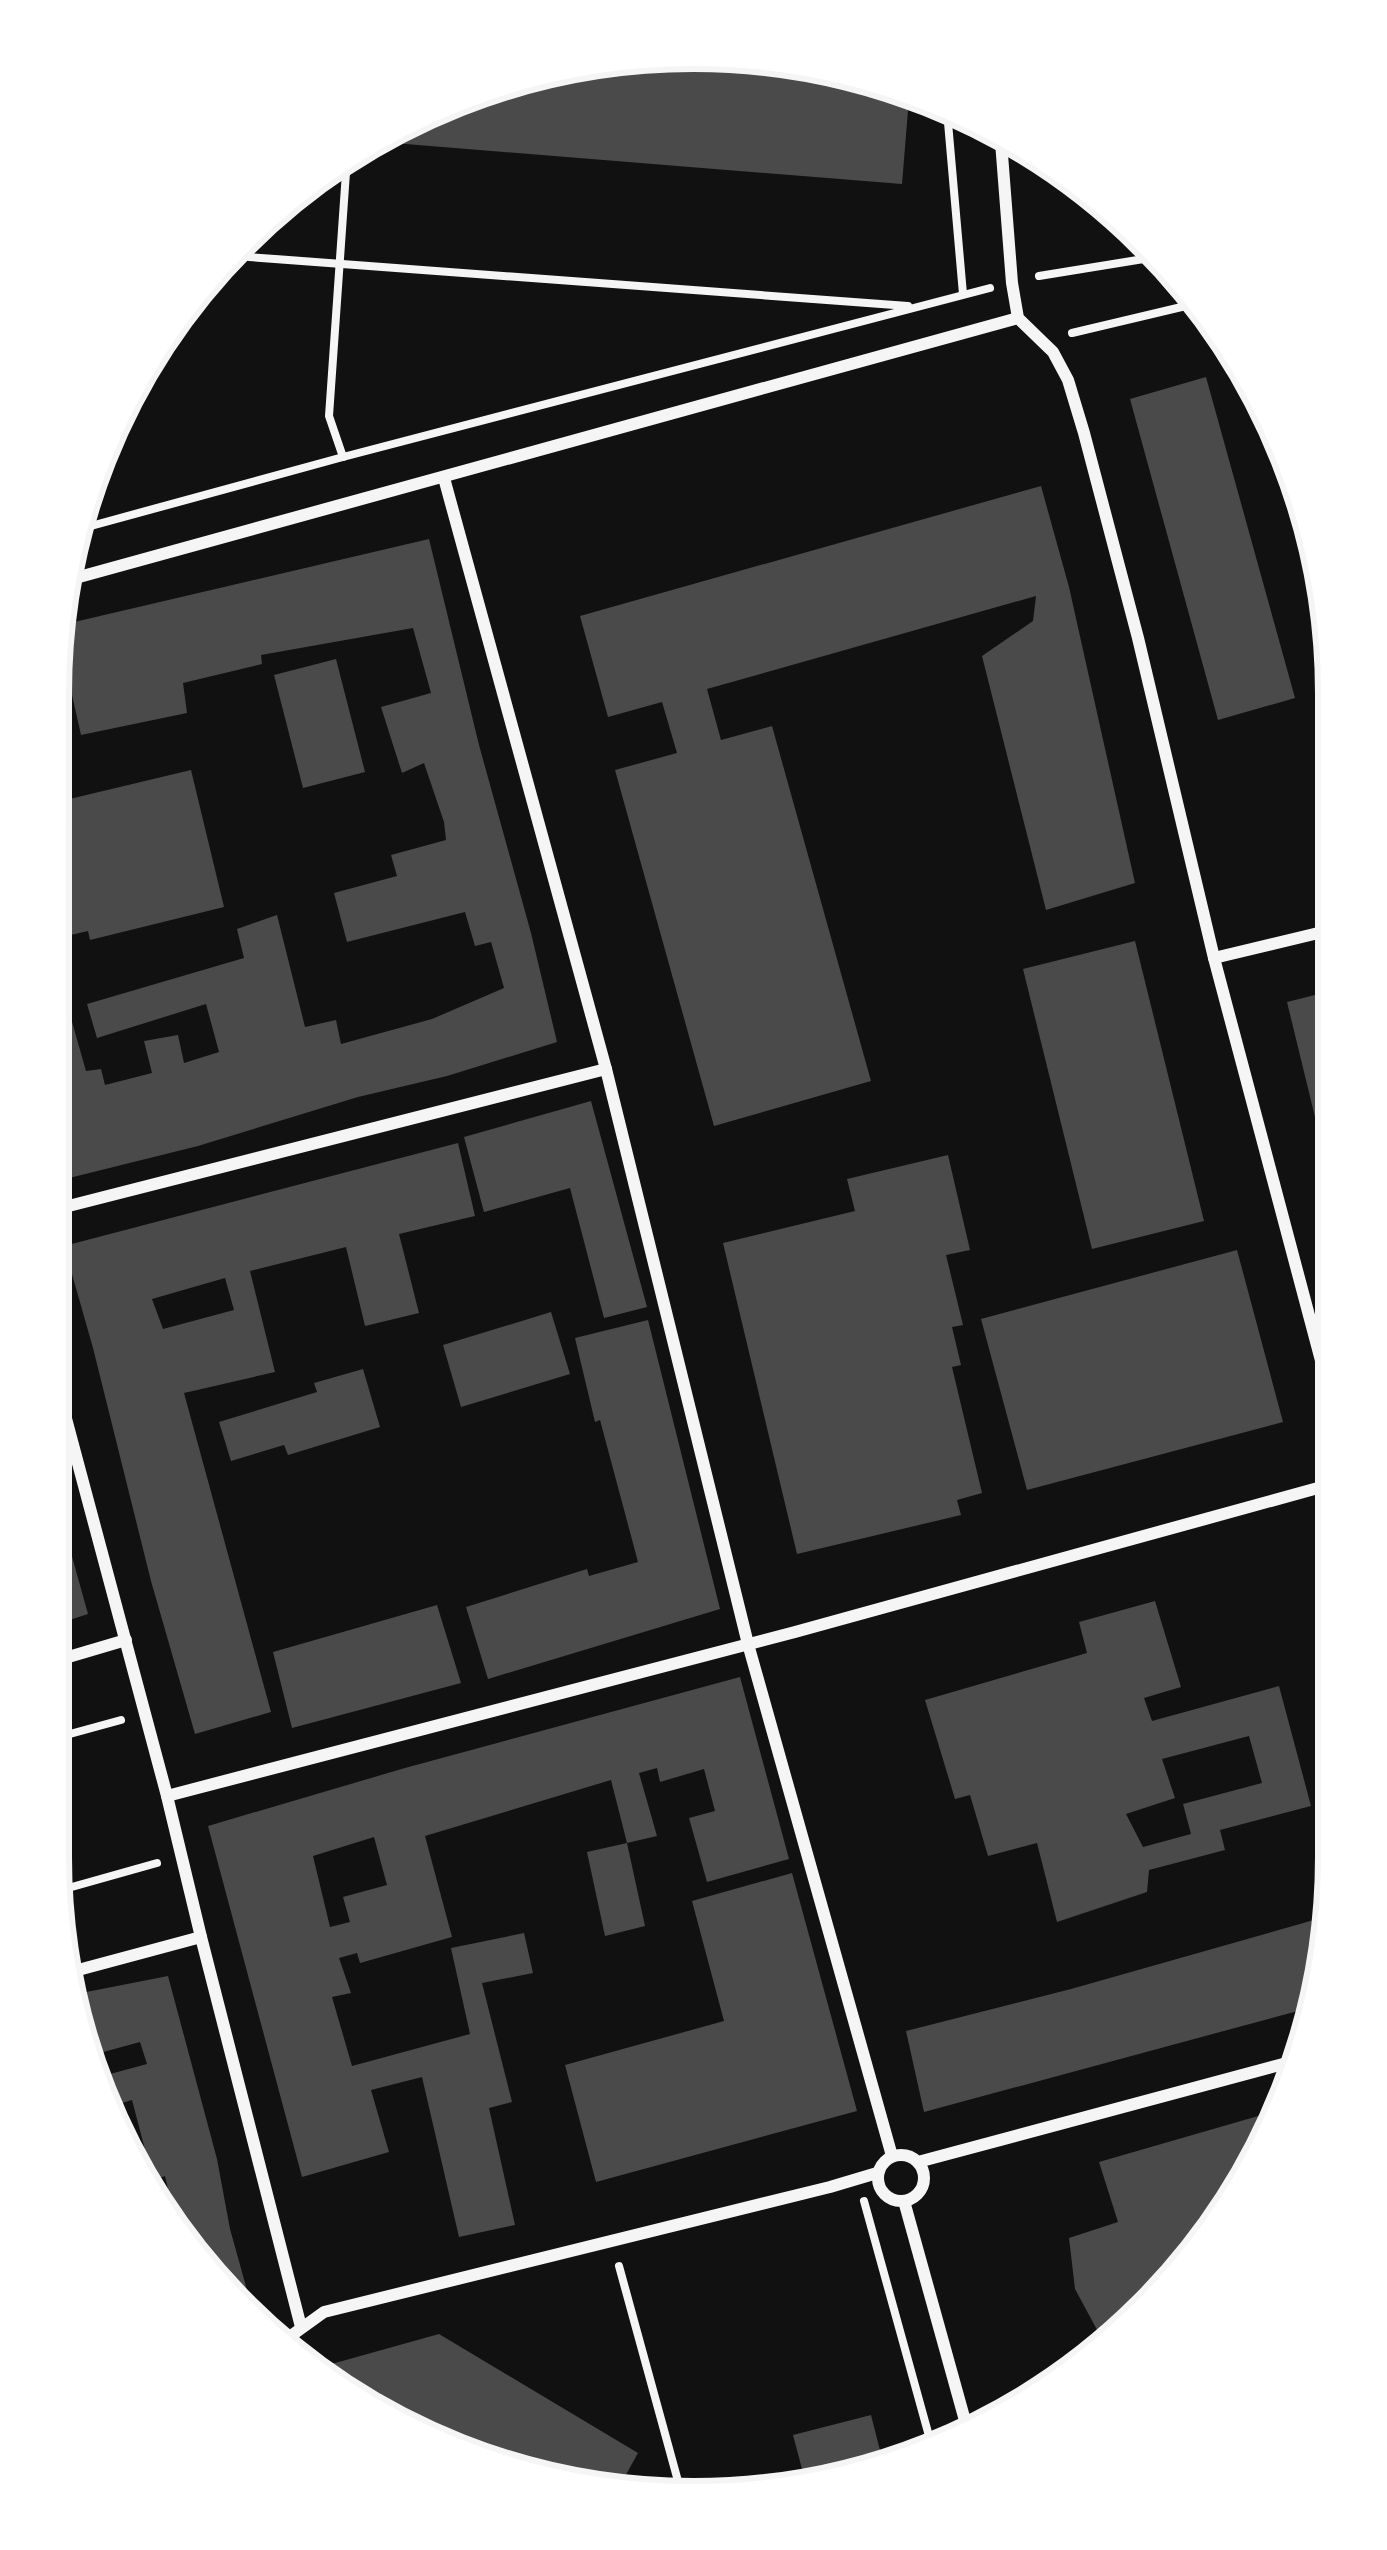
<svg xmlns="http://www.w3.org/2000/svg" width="1387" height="2550" viewBox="0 0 1387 2550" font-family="'Varela Round',sans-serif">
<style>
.building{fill:#4a4a4a;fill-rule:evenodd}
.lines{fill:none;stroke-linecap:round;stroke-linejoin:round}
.path{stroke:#f5f5f5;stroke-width:8}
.minor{stroke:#f5f5f5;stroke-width:12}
.rim{fill:none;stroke:#f5f5f5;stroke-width:6}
</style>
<rect width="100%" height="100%" fill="#111"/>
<g class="building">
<path d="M777,53L909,98L902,184L381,142L526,70Z"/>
<path d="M1206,377L1295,698L1218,720L1130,399Z"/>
<path d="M1041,486L1069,587L1135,883L1046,910L982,656L1033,621L1036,596L707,689L721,740L772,726L871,1081L714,1126L615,770L677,753L662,702L608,717L580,616Z"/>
<path d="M429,539L479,745L531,933L557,1042L447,1076L358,1097L198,1146L49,1183V941L86,1071L101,1069L105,1085L152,1073L144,1041L178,1035L184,1063L219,1052L206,1004L97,1038L87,1004L244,958L237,929L277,915L305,1027L336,1020L341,1044L432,1019L504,988L491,942L475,946L465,912L347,942L334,893L397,876L391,855L446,840L444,822L424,763L402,773L381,707L431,693L413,628L261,655L262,664L183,683L187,713L81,735L72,695L49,701V652L53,627Z"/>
<path d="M336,659L365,772L303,788L274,675Z"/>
<path d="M191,770L224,907L90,940L88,931L49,940V789L54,788L57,802Z"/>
<path d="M1135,941L1204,1221L1092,1249L1023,969Z"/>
<path d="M1335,990V1194L1334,1195L1287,1002Z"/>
<path d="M591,1101L647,1307L604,1318L570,1188L484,1212L464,1137Z"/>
<path d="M458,1143L475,1216L399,1234L419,1313L365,1326L346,1247L250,1271L275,1372L184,1393L271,1712L195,1734L151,1581L93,1348L64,1246ZM225,1278L234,1310L163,1329L152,1299Z"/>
<path d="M948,1155L970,1250L946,1255L963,1325L952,1327L961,1365L952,1367L982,1493L957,1500L961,1515L797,1554L723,1243L855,1211L847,1179Z"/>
<path d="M1237,1250L1283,1422L1027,1490L981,1319Z"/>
<path d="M551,1312L570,1374L461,1407L443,1345Z"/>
<path d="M648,1320L720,1609L488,1679L466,1607L587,1569L589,1576L638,1562L600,1420L595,1422L575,1338Z"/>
<path d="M363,1369L380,1427L288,1455L284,1445L231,1461L219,1422L317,1392L314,1383Z"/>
<path d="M48,1470L88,1614L48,1627Z"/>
<path d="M1155,1601L1181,1687L1144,1698L1152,1721L1279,1686L1311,1806L1220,1830L1225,1850L1149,1870L1147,1892L1057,1922L1037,1843L988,1856L970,1795L955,1799L925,1700L1087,1653L1079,1622ZM1249,1736L1262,1783L1183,1804L1191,1834L1143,1847L1126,1814L1175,1798L1162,1759Z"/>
<path d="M437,1605L461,1683L292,1728L273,1652Z"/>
<path d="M740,1677L789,1859L707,1882L689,1818L715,1811L704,1769L660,1782L657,1768L639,1773L657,1836L627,1843L611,1780L425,1836L452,1937L360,1963L357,1953L339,1958L351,1993L332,1997L352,2066L470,2034L451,1948L524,1933L533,1973L482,1983L512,2102L489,2108L515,2225L459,2237L422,2077L371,2090L389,2152L302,2177L208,1826L405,1768ZM374,1837L387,1885L343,1897L350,1922L330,1927L313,1856Z"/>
<path d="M627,1843L645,1926L605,1936L587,1852Z"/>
<path d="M792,1873L857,2111L596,2182L565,2065L724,2021L692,1901Z"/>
<path d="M1335,1914L1320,2005L924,2112L906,2031L1071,1989Z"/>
<path d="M168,1976L217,2159L230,2229L247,2290L230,2295L182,2250L176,2240L180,2239L165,2176L153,2180L132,2100L106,2108L82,2065L71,1995ZM140,2042L147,2064L99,2077L96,2054Z"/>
<path d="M1282,2109L1253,2179L1131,2327L1102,2339L1075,2289L1069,2238L1118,2222L1099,2162Z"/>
<path d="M439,2334L638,2453L618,2489L527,2480L335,2394L310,2370Z"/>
<path d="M871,2415L884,2466L806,2484L793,2435Z"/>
</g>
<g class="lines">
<g class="path">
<path d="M947,111L963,294"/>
<path d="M235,256L908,306"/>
<path d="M1039,276L1162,256"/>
<path d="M1072,333L1190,305L1186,284"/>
<path d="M343,457L329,416L347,158"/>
<path d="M69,532L343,457L990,288"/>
<path d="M48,1740L121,1720"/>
<path d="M54,1892L157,1863"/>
<path d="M864,2201L934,2454"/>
<path d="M619,2266L681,2492L710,2487L721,2499"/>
</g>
<g class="minor">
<path d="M1000,129L1012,283L1018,318L1053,352L1068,380L1084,433L1138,638L1214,958L1336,1417"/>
<path d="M444,478L606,1069L748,1644L892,2156"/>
<path d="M61,582L1018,318"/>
<path d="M1214,958L1335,929"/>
<path d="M49,1211L606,1069"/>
<path d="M49,1355L167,1796L201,1937L301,2327"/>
<path d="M48,1663L126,1640"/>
<path d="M167,1796L795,1632L1336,1483"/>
<path d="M67,1973L201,1937"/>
<circle cx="901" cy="2178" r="23"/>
<path d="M918,2162L1302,2059"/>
<path d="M904,2201L969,2435"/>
<path d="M281,2343L324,2312L830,2187L877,2173"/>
</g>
</g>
<path d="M0 0H1387V2550H0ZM693 69H694A624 624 0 0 1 1318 693V1857A624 624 0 0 1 694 2481H693A624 624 0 0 1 69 1857V693A624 624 0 0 1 693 69Z" fill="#fff" fill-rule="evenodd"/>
<path class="rim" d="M693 69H694A624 624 0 0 1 1318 693V1857A624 624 0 0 1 694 2481H693A624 624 0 0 1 69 1857V693A624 624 0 0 1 693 69Z"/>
</svg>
